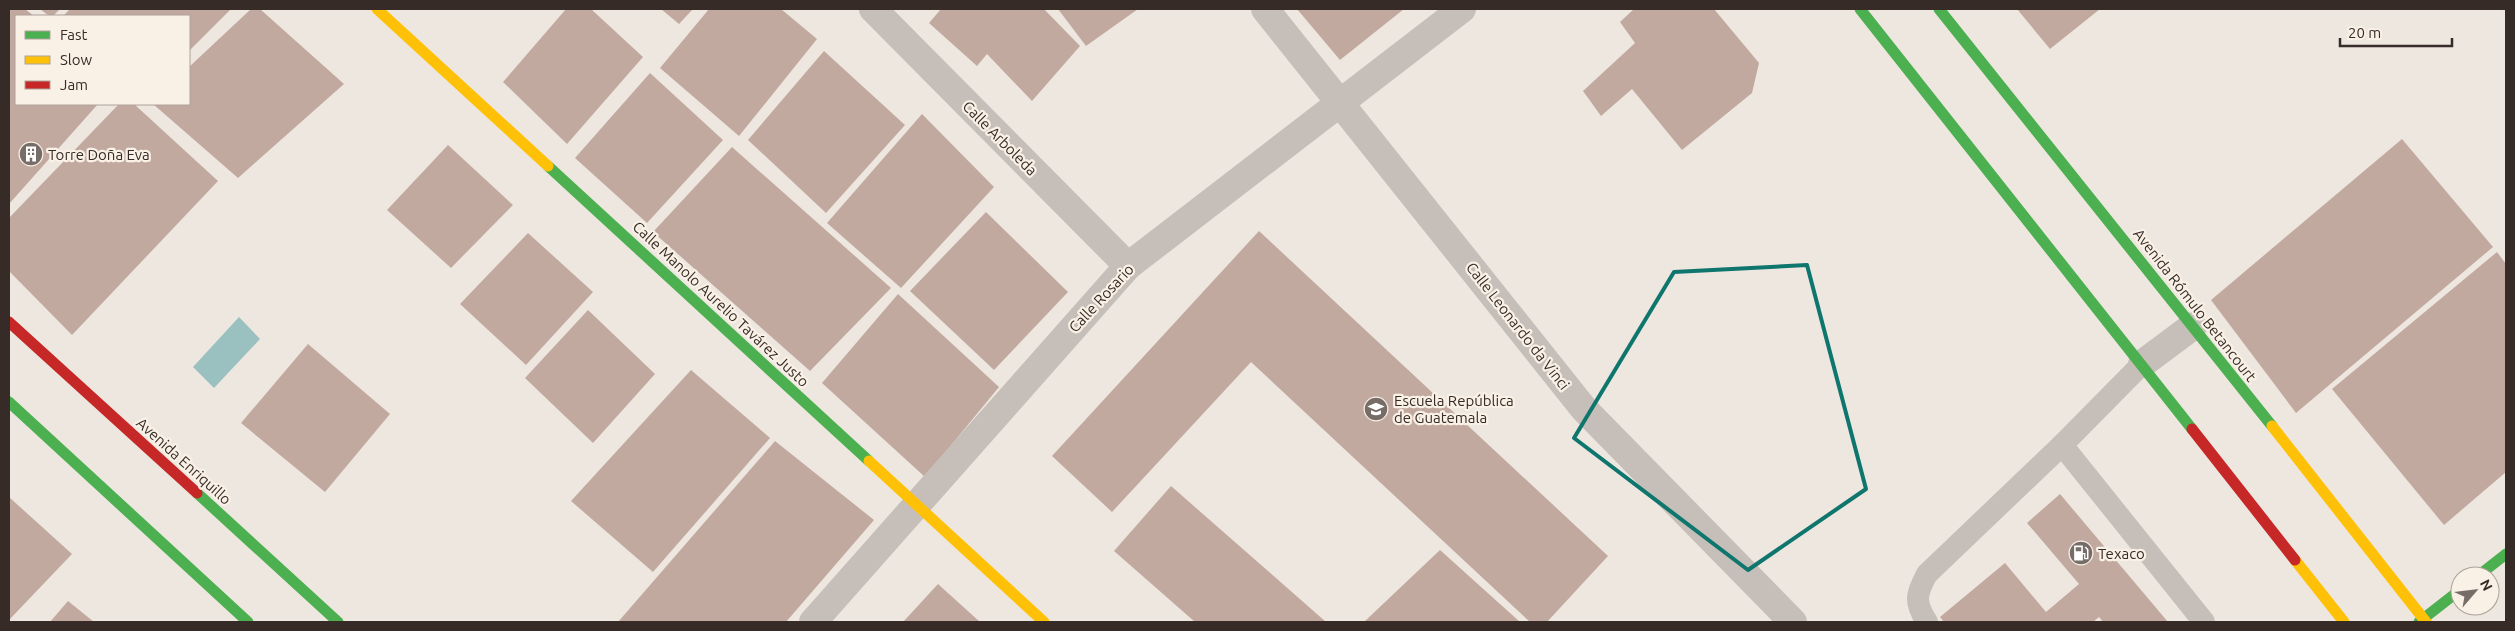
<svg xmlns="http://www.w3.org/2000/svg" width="2515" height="631" viewBox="0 0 2515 631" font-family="Ubuntu,sans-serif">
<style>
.water{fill:#9ac0bf}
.building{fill:#c2a9a0}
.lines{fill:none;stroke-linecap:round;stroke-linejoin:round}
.lane{stroke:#c6bfb9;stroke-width:22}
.street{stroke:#c6bfb9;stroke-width:28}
.fast{stroke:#4caf50;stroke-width:11}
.slow{stroke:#ffc107;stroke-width:11}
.jam{stroke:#c62828;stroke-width:11}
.marked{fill:none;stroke:#0f766e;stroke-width:4;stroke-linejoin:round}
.labels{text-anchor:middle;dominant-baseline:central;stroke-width:4.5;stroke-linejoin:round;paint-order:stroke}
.street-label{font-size:15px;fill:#372b27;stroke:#faf1e6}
.poi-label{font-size:15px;fill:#372b27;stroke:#faf1e6;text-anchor:start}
</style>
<rect width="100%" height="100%" fill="#ede7e0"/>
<path class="water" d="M239,317L260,339L214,388L193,367Z"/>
<g class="building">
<path d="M9,9H25L34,16H16V104H98L9,204Z"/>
<path d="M40,9H60L53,16H49Z"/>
<path d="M70,9H231L189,51V16H63Z"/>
<path d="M251,9H260L344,84L238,178L153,104H189V67Z"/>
<path d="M566,9H591L643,57L567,144L503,82Z"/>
<path d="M661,9H693L679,24Z"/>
<path d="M709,9H781L817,39L739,136L660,68Z"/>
<path d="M941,9H1044L1080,46L1032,101L987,54L977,66L929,23Z"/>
<path d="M1058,9H1138L1086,46Z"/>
<path d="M1297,9H1404L1340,60Z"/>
<path d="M1634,9H1714L1759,63L1752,93L1682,150L1632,89L1601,116L1583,91L1635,43L1620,22Z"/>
<path d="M2017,9H2100L2050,49Z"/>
<path d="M824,51L905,125L826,213L748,140Z"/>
<path d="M650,73L723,140L647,223L575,158Z"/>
<path d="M119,104H134L218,181L72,335L9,271V218Z"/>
<path d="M922,114L994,187L901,288L827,223Z"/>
<path d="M2402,139L2493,247L2296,413L2211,300Z"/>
<path d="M448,145L513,205L451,268L387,210Z"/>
<path d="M732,147L891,288L810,371L653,232Z"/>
<path d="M986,212L1068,292L994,370L910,291Z"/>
<path d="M1259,231L1608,556L1547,622H1530L1251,362L1112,512L1052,456Z"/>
<path d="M528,233L593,292L526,365L460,304Z"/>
<path d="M2497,252L2506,264V472L2444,525L2332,389Z"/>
<path d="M898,294L999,387L925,477L822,383Z"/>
<path d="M588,310L655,374L593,443L525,378Z"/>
<path d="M308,344L390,414L325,492L241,423Z"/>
<path d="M691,370L770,438L653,572L571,501Z"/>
<path d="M775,441L874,520L786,622H618Z"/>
<path d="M1171,486L1326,622H1195L1114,551Z"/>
<path d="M2060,494L2168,622H2103L2099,617L2093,622H1944L1940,617L2005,563L2046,612L2079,584L2027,523Z"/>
<path d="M9,497L72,554L9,620Z"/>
<path d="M1440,550L1520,622H1364Z"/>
<path d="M938,584L980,622H903Z"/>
<path d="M68,601L94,622H50Z"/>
</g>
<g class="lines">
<g class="lane">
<path d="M2062,445L2204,622"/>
<path d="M1927,622C1914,602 1916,594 1927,574L2062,445L2142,364"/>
</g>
<g class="street">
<path d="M873,9L1128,266"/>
<path d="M1265,9L1584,409L1793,622"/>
<path d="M2142,364L2193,326"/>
<path d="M813,622L1128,266L1462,9"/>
</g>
<g class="fast">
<path d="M1860,9L2192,429"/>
<path d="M1939,9L2272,426"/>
<path d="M548,166L869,461"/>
<path d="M9,402L248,622"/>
<path d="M197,493L338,622"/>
<path d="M2478,576L2506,554"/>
<path d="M2419,622L2460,590"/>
</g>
<g class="slow">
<path d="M377,9L548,166"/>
<path d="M2272,426L2426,622"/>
<path d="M869,461L1044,622"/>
<path d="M2295,560L2344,622"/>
</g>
<g class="jam">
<path d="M9,322L197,493"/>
<path d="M2192,429L2295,560"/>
</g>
</g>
<path class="marked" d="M1807,265L1866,489L1748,570L1574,438L1674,272Z"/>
<defs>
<g id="building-disc" transform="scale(1.25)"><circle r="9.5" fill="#776d68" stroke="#faf1e6"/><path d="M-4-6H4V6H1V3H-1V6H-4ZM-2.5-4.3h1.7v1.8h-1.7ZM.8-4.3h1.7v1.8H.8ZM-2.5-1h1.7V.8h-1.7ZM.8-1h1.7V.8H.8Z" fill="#fff"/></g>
<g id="university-disc" transform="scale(1.25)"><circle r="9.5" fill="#776d68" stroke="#faf1e6"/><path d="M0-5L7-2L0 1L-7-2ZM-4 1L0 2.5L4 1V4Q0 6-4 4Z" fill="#fff"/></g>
<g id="fuel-disc" transform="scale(1.25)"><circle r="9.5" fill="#776d68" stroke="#faf1e6"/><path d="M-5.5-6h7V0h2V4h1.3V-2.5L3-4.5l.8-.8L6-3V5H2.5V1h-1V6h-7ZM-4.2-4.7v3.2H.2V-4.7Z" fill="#fff"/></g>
</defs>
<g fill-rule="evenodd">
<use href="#building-disc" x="31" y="154"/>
<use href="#university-disc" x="1376" y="409"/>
<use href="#fuel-disc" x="2081" y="553"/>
</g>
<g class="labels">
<g class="street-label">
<text transform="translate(1000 138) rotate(45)">Calle Arboleda</text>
<text transform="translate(1101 298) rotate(-47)">Calle Rosario</text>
<text transform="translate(721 304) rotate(43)">Calle Manolo Aurelio Tavárez Justo</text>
<text transform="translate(2195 305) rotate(52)">Avenida Rómulo Betancourt</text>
<text transform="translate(1518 326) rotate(52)">Calle Leonardo da Vinci</text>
<text transform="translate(184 461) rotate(42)">Avenida Enriquillo</text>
</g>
<g class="poi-label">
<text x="48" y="154">Torre Doña Eva</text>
<text x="1394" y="400">Escuela República<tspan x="1394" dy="17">de Guatemala</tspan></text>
<text x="2098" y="553">Texaco</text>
</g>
</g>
<rect width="2515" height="631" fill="none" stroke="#372b27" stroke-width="20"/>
<rect x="15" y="15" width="175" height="90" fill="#faf1e6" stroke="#aca29a"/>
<rect x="25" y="31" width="25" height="8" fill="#4caf50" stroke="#aca29a"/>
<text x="60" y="40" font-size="15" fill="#372b27">Fast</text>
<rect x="25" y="56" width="25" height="8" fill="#ffc107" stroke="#aca29a"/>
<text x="60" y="65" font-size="15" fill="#372b27">Slow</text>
<rect x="25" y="81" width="25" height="8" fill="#c62828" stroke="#aca29a"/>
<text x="60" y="90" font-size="15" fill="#372b27">Jam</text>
<g transform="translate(2475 591) rotate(62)"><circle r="24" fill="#faf1e6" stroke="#aca29a"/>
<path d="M0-4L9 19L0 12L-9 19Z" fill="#776d68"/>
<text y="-8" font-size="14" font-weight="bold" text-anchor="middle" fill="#372b27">N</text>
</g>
<path d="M2340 38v8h112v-8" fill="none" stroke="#372b27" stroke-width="2.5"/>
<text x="2348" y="38" font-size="15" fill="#372b27" stroke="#faf1e6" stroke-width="4" paint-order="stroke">20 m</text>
</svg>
